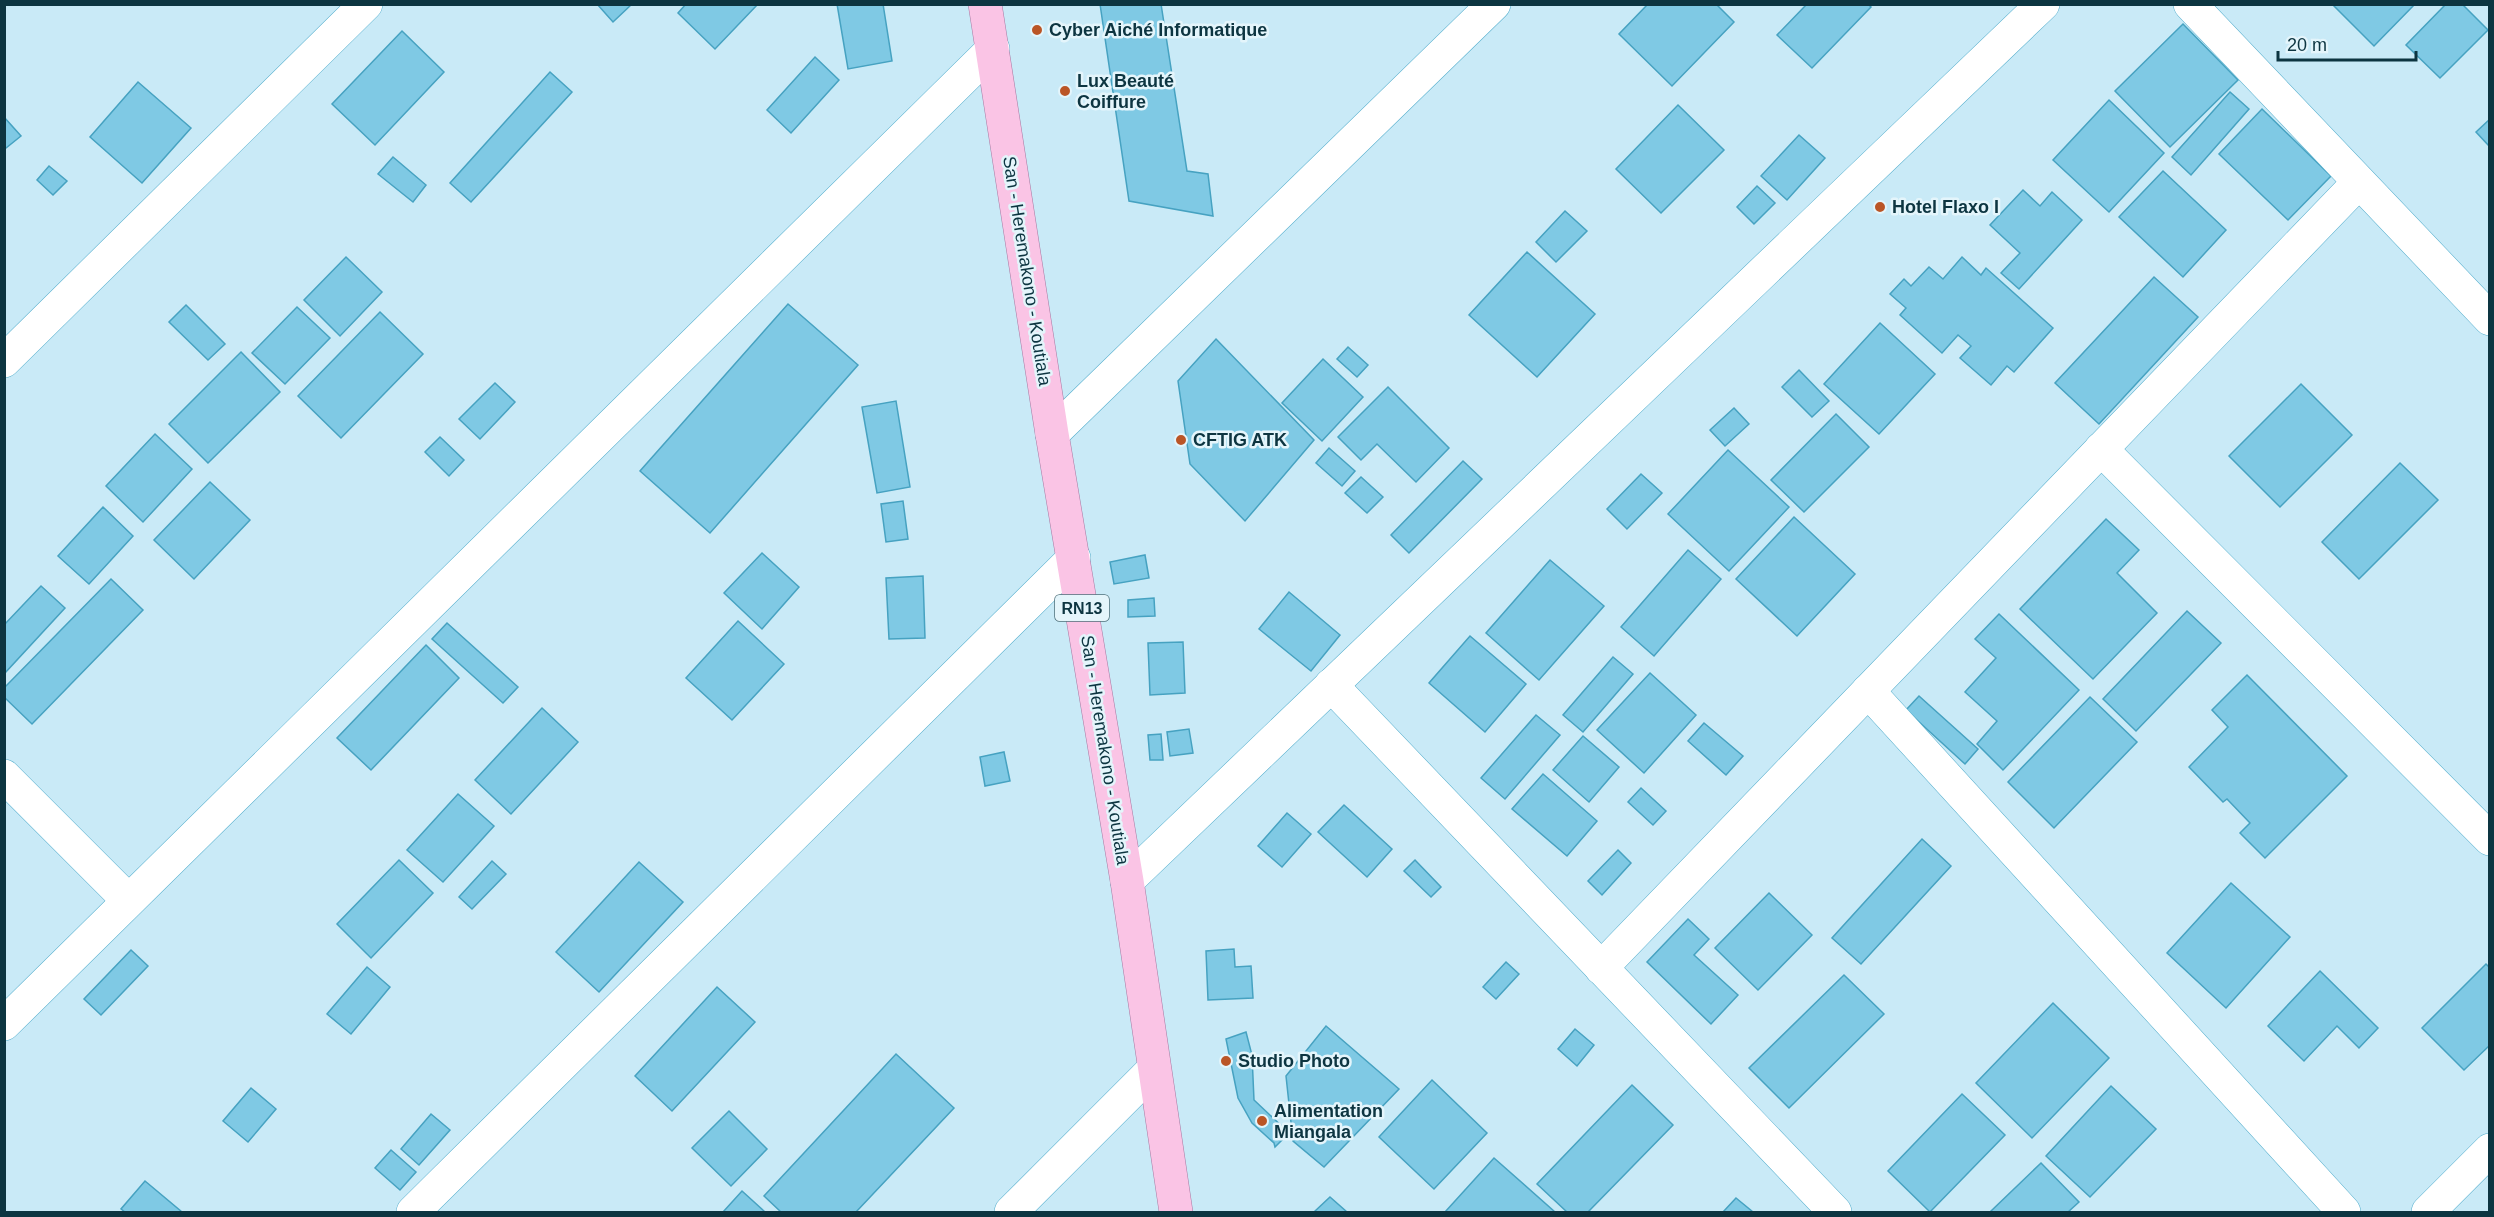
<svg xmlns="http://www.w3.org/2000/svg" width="2494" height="1217" viewBox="0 0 2494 1217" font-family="Arial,sans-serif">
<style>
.building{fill:#7fc9e4;stroke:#46a2c1;stroke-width:1.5}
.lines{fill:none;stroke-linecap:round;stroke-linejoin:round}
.minor-casing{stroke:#52adcc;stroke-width:34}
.primary-casing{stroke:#a579a1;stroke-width:34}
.minor{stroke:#fff;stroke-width:33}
.primary{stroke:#fac4e5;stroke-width:33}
.poi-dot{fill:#ba5526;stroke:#e4f5fb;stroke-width:2}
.labels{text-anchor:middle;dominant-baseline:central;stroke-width:5;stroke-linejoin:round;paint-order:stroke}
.shield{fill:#e4f5fb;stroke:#4e6f79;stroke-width:1.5}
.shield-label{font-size:16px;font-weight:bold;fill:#0d3541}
.poi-label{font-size:18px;font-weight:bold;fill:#0d3541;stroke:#e4f5fb;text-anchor:start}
.street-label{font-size:18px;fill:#0d3541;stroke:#e4f5fb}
</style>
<rect width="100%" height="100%" fill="#c9eaf7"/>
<g class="building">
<path d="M597,4H632L613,22Z"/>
<path d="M686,4H758L715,49L678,13Z"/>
<path d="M837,4H883L892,61L848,69Z"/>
<path d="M1100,4H1161L1187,171L1208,174L1213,216L1129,201Z"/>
<path d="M1648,4H1716L1734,22L1672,86L1619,34Z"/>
<path d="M1807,4H1868L1871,7L1812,68L1777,35Z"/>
<path d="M2332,4H2415L2374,46Z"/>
<path d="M2446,4H2462L2488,30L2440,78L2406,45Z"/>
<path d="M2183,24L2238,80L2170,147L2115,91Z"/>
<path d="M402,31L444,72L375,145L332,104Z"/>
<path d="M815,57L839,80L791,133L767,110Z"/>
<path d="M550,72L572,92L471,202L450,183Z"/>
<path d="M138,82L191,128L142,183L90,137Z"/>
<path d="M2230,92L2249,109L2191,175L2172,157Z"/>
<path d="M2109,100L2164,153L2109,212L2053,160Z"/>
<path d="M1678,105L1724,150L1661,213L1616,169Z"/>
<path d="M2262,109L2331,176L2288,220L2219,154Z"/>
<path d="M4,117L21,136L6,148L4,146Z"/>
<path d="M2490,119V147L2476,132Z"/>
<path d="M1799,135L1825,158L1787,200L1761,176Z"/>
<path d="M393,157L426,185L413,202L378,174Z"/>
<path d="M49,166L67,181L53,195L37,180Z"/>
<path d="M2163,171L2226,230L2183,277L2119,217Z"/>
<path d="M1757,186L1775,203L1754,224L1737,207Z"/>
<path d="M2023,190L2040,206L2052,192L2082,220L2019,289L2001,273L2020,253L1990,225Z"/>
<path d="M1565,211L1587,231L1556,262L1536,242Z"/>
<path d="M1527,252L1595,314L1537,377L1469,315Z"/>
<path d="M346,257L382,292L340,336L304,300Z"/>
<path d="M1962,257L1981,275L1986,268L2053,328L2014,372L2007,366L1991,385L1960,358L1971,346L1958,335L1942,353L1900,315L1906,308L1890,294L1904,279L1911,286L1929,267L1943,279Z"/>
<path d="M2154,277L2198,317L2099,424L2055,383Z"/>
<path d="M788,304L858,365L710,533L640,471Z"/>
<path d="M186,305L225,344L208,360L169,322Z"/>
<path d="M297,307L330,338L285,384L252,353Z"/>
<path d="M380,312L423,354L341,438L298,396Z"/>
<path d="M1880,323L1935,374L1879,434L1824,384Z"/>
<path d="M1216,339L1314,440L1245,521L1190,464L1178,381Z"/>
<path d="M1348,347L1368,365L1357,377L1337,359Z"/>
<path d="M241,352L280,392L208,463L169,424Z"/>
<path d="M1323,359L1363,397L1322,441L1282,403Z"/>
<path d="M1799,370L1829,401L1812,417L1782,387Z"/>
<path d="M495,383L515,402L480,439L459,419Z"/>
<path d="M2301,384L2352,435L2280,507L2229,456Z"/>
<path d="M1388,387L1449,448L1416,482L1377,444L1361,460L1338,437Z"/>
<path d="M896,401L910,487L877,493L862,407Z"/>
<path d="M1734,408L1749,424L1725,446L1710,430Z"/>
<path d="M1836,414L1869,447L1804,512L1771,480Z"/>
<path d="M155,434L192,469L143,522L106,486Z"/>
<path d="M440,437L464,460L449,476L425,452Z"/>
<path d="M1329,448L1355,471L1342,486L1316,463Z"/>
<path d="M1728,450L1789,507L1729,571L1668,514Z"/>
<path d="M1463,461L1482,479L1409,553L1391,535Z"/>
<path d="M2400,463L2438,500L2359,579L2322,542Z"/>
<path d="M1641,474L1662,493L1627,529L1607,509Z"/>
<path d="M1361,477L1383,497L1367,513L1345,493Z"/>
<path d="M210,482L250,520L194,579L154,540Z"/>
<path d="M903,501L908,539L886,542L881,504Z"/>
<path d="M103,507L133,536L89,584L58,556Z"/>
<path d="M1794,517L1855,574L1797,636L1736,579Z"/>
<path d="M2106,519L2139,550L2117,573L2157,613L2093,679L2020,609Z"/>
<path d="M1688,550L1721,579L1654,656L1621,627Z"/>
<path d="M762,553L799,587L762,629L724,593Z"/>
<path d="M1145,555L1149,578L1114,584L1110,562Z"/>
<path d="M1550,560L1604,606L1539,680L1486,633Z"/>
<path d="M923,576L925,638L889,639L886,578Z"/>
<path d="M111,579L143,610L32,724L4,697V688Z"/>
<path d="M41,586L65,608L4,674V625Z"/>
<path d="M1289,592L1340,635L1311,671L1259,629Z"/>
<path d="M1154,598L1155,616L1128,617V600Z"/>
<path d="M2187,611L2221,643L2136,731L2103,699Z"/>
<path d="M1999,614L2079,690L2003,770L1977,744L1997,721L1965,692L1996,658L1975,639Z"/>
<path d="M738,621L784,664L732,720L686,678Z"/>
<path d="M447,623L518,687L503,703L432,639Z"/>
<path d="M1470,636L1526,684L1485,732L1429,683Z"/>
<path d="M1183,642L1185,693L1150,695L1148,643Z"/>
<path d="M426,645L459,678L371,770L337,738Z"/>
<path d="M1613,657L1633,674L1583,732L1563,715Z"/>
<path d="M1650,673L1696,715L1644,773L1597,730Z"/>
<path d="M2247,675L2347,776L2265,858L2240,833L2250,823L2227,799L2223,802L2189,767L2228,727L2212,710Z"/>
<path d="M1919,696L1978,749L1965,764L1906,710Z"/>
<path d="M2090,697L2137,742L2054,828L2008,782Z"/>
<path d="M542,708L578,742L511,814L475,780Z"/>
<path d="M1536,715L1560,735L1505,799L1481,778Z"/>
<path d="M1704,723L1743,756L1726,775L1688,741Z"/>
<path d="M1189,729L1193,753L1170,756L1167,732Z"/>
<path d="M1161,734L1163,760H1150L1148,735Z"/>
<path d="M1583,736L1619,767L1589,802L1553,770Z"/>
<path d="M1004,752L1010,781L985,786L980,757Z"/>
<path d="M1543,774L1597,821L1567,856L1512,809Z"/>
<path d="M1641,788L1666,811L1653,825L1628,802Z"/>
<path d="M458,794L494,826L443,882L407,850Z"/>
<path d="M1344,805L1392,849L1367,877L1318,832Z"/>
<path d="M1287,813L1311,834L1282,867L1258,846Z"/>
<path d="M1922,839L1951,866L1861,964L1832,938Z"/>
<path d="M1618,850L1631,863L1602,895L1588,881Z"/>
<path d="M399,860L433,893L371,958L337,924Z"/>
<path d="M1415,860L1441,887L1431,897L1404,871Z"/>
<path d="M492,861L506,874L472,909L459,897Z"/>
<path d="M639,862L683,902L599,992L556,952Z"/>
<path d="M2231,883L2290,937L2226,1008L2167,953Z"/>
<path d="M1769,893L1812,935L1758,990L1715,948Z"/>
<path d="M1688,919L1709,939L1694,955L1738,995L1711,1024L1647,962Z"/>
<path d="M1234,949L1235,967L1251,966L1253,998L1208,1000L1206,951Z"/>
<path d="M131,950L148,966L101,1015L84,999Z"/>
<path d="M1506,962L1519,974L1496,999L1483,987Z"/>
<path d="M2486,964L2490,968V1045L2464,1070L2422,1028Z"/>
<path d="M367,967L390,987L351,1034L327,1014Z"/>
<path d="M2320,971L2378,1028L2359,1048L2337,1026L2304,1061L2268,1026Z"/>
<path d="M1844,975L1884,1014L1789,1108L1749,1068Z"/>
<path d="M717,987L755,1022L672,1111L635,1076Z"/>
<path d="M2053,1003L2109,1058L2032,1138L1976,1083Z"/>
<path d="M1326,1026L1399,1089L1324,1167L1293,1141L1286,1076Z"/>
<path d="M1575,1029L1594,1045L1577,1066L1558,1049Z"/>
<path d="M1246,1032L1252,1055L1254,1100L1289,1133L1275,1147L1274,1143L1252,1123L1238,1098L1226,1039Z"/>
<path d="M896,1054L954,1108L856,1212H781L764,1196Z"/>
<path d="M1432,1080L1487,1133L1434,1189L1379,1137Z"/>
<path d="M1632,1085L1673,1125L1588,1212H1567L1537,1184Z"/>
<path d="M2111,1086L2156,1129L2090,1197L2046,1156Z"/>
<path d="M251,1088L276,1109L248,1142L223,1121Z"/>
<path d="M1962,1094L2005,1135L1930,1212L1888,1171Z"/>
<path d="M729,1111L767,1149L731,1186L692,1148Z"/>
<path d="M431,1114L450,1130L419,1165L401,1149Z"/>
<path d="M391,1150L416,1172L400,1190L375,1168Z"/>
<path d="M1494,1158L1555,1212H1445Z"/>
<path d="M2041,1163L2079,1202L2068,1212H1990Z"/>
<path d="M145,1181L182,1212H125L121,1209Z"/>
<path d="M742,1191L765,1212H723Z"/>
<path d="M1330,1197L1347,1212H1314Z"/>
<path d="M1736,1198L1753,1212H1723Z"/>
</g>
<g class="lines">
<g class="minor-casing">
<g id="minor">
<path d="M2190,4L2490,319"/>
<path d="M4,361L366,4"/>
<path d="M1052,434L1494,4"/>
<path d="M2101,449L2490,839"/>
<path d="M1331,685L1835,1212"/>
<path d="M1868,691L2344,1212"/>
<path d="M4,776L128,900"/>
<path d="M1127,881L2043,4"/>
<path d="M1601,968L2359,182"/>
<path d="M4,1024L993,49"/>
<path d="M413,1212L1074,558"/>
<path d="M1011,1212L1154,1069"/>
<path d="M2428,1212L2490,1150"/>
</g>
</g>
<g class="primary-casing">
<path id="primary" d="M985,4L1052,434L1127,881L1176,1212"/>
</g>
<use href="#minor" class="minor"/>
<use href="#primary" class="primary"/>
</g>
<g class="poi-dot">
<circle cx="1037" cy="30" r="6"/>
<circle cx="1065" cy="91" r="6"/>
<circle cx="1880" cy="207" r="6"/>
<circle cx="1181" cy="440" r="6"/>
<circle cx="1226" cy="1061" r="6"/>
<circle cx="1262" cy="1121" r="6"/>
</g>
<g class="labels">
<rect class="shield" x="1055" y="595" width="54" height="26" rx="4.5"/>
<g class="shield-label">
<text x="1082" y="608">RN13</text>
</g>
<g class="poi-label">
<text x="1049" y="30">Cyber Aiché Informatique</text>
<text x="1077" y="81">Lux Beauté<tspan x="1077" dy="21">Coiffure</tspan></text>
<text x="1892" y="207">Hotel Flaxo I</text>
<text x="1193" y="440">CFTIG ATK</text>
<text x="1238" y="1061">Studio Photo</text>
<text x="1274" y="1111">Alimentation<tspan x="1274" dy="21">Miangala</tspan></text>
</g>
<g class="street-label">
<text transform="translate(1027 271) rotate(81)">San - Heremakono - Koutiala</text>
<text transform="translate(1105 750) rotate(81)">San - Heremakono - Koutiala</text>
</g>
</g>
<rect width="2494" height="1217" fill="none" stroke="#0d3541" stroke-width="12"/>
<path d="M2278 51v9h138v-9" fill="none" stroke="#0d3541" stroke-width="3"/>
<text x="2287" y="51" font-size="18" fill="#0d3541" stroke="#e4f5fb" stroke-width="4.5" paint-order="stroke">20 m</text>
</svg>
